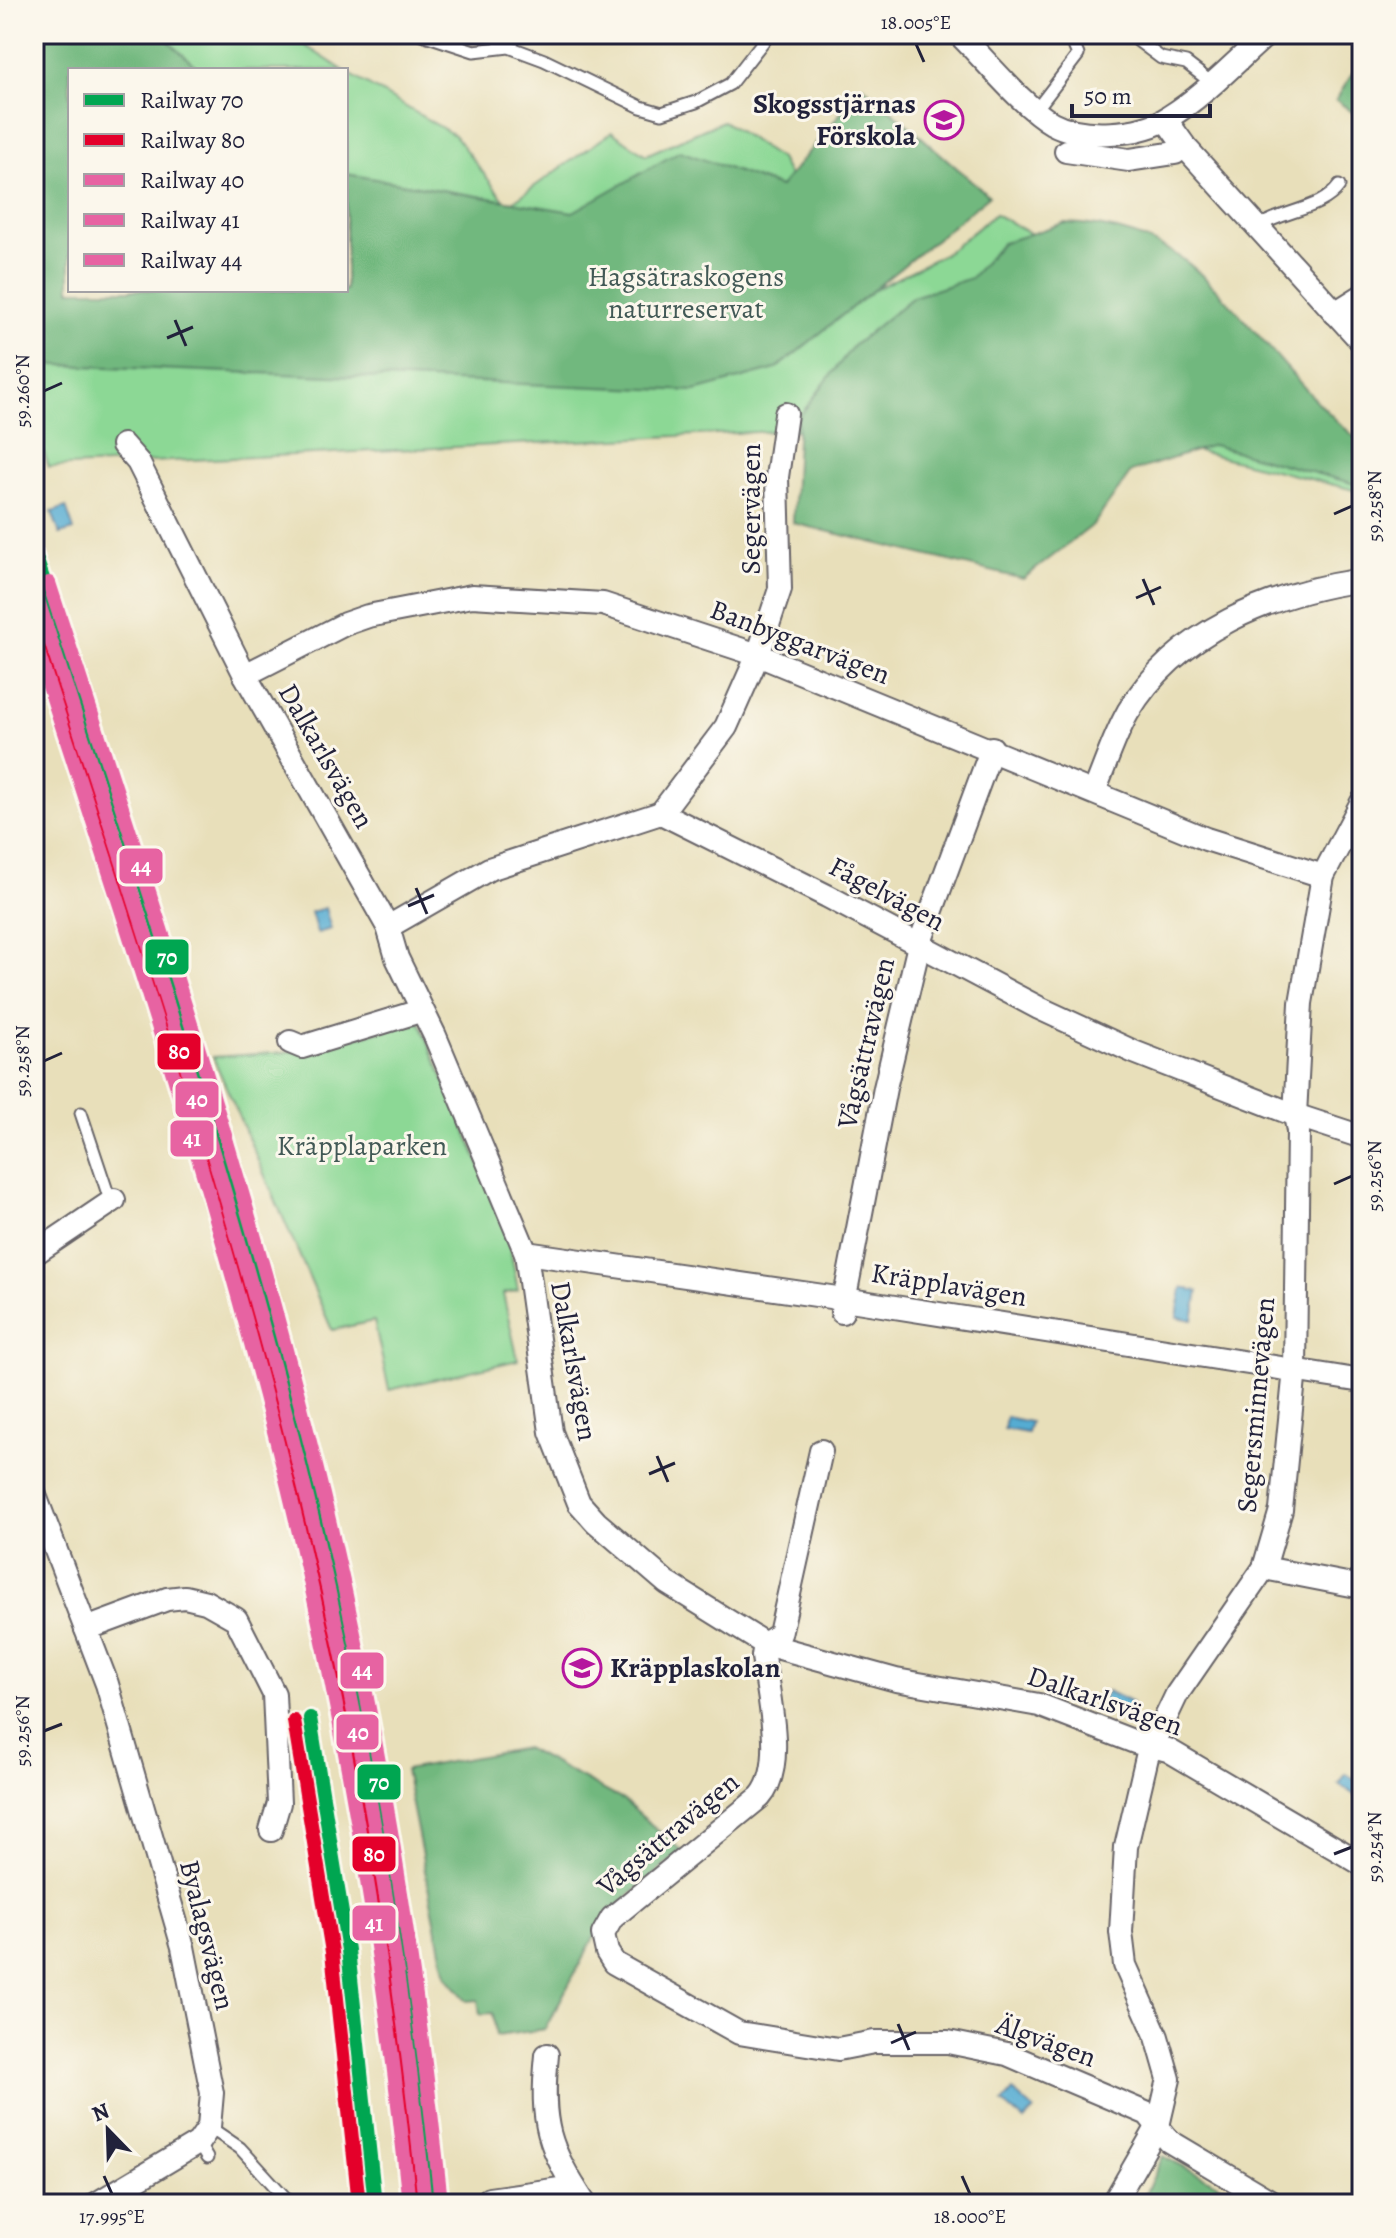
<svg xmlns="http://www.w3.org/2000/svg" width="1396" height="2238" viewBox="0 0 1396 2238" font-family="Alegreya,serif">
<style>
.green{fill:#8cd895;stroke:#577d68;stroke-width:2}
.forest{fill:#71b87e;stroke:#4a6d5c;stroke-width:2}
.water{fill:#55acd2;stroke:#3c6786;stroke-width:2}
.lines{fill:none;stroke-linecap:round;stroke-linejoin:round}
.lane-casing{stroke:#676467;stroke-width:15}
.street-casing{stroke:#676467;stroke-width:26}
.lane{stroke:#fff;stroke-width:11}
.street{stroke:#fff;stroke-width:22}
.rail-1-casing{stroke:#fbf7ec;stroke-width:20}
.rail-2-casing{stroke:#fbf7ec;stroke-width:20}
.rail-3-casing{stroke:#fbf7ec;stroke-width:20}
.rail-4-casing{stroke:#fbf7ec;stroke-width:20}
.rail-5-casing{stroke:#fbf7ec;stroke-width:20}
.rail-1{stroke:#00a651;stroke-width:14}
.rail-2{stroke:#e4002b;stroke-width:14}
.rail-3{stroke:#e763a2;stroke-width:14}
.rail-4{stroke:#e763a2;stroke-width:14}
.rail-5{stroke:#e763a2;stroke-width:14}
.ticks{fill:none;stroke:#22223b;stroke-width:3}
.labels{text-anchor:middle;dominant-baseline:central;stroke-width:6;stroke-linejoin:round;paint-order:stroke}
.poi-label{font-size:28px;font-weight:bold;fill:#22223b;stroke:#fbf7ec;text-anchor:end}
.park-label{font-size:28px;fill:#425956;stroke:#fbf7ec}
.street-label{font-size:28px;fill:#22223b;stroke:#fbf7ec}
.line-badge{stroke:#fbf7ec;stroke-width:3}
.badge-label{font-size:22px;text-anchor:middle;font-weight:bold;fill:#fff}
.neatline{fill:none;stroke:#22223b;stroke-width:3}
.ticks-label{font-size:20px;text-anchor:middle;fill:#22223b}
</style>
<rect width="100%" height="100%" fill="#fbf7ec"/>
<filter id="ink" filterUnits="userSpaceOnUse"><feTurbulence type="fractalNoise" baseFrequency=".0125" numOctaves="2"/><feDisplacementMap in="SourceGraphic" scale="16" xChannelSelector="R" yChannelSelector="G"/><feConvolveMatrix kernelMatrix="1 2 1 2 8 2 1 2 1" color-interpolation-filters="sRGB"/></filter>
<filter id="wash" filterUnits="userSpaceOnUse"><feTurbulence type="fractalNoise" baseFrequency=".006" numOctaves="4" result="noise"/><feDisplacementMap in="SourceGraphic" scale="32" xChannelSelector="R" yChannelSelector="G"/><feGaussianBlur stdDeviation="1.8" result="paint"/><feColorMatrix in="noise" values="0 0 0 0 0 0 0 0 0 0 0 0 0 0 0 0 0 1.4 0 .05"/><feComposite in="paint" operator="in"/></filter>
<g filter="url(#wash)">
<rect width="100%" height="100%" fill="#e8dfba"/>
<g class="green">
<path d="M34,34H287L343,70H70V290H346V72L454,135L508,205L612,132L646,155L723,121L780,159L855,300L946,253L995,214L1050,244L1335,436L1362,444V492L1062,417L49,467L34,426Z"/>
<path d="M420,1022L506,1227L518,1290L503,1294L518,1360L389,1390L374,1321L332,1330L213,1057L288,1052Z"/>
</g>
<g class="forest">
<path d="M34,34H161L200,70H70V290H346V174L573,212L680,151L780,187L863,86L989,196L776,369L695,391L34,364Z"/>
<path d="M1362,58V119L1336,100Z"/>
<path d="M1064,223C1110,224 1160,238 1195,269C1255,323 1299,392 1362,443V486L1213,445L1131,472L1093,525L1023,579L793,523L798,418L853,346L913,297L971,278L1002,243Z"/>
<path d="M525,1748L623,1800L682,1851L606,1915L545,2029L496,2036L493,2013L480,2014L478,2000L467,2001L446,1976L405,1770Z"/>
<path d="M1163,2156L1258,2204H1212L1193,2193L1143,2199Z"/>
</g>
<g class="water">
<path d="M66,507L74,530L60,534L52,512Z"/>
<path d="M325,908L331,929L317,933L311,912Z"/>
<path d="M1182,1288L1198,1291L1193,1320L1177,1317Z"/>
<path d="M1006,1417L1030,1422L1027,1433L1004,1429Z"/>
<path d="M1107,1691L1132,1703L1127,1714L1102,1701Z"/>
<path d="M1346,1774L1362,1785L1360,1798L1339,1785Z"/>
<path d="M1013,2091L1034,2110L1024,2121L1003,2103Z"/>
</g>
</g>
<g filter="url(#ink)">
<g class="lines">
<g class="lane-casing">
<g id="lane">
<path d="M422,34L474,51L509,47L544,60L641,107L662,113L696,102L730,84L769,34"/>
<path d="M1129,34L1161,58L1186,63L1212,83"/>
<path d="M1036,110L1078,55L1069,34"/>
<path d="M1258,227C1283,210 1322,210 1339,186"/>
<path d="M81,1113L109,1197L114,1199"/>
<path d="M209,2127L240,2148L291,2204"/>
<path d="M198,2143L207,2158"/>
</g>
</g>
<g class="street-casing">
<g id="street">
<path d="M959,34C984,58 1023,107 1052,123C1081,139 1141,136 1169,117C1205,95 1235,62 1267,34"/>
<path d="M1166,120L1186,148L1362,342"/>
<path d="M1066,151L1129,160L1175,153"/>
<path d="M1335,313L1362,296"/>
<path d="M123,445L138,462L245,675L388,927L397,958L435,1036L526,1253L551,1432L579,1503L596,1522L667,1583L765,1644L896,1680L1039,1705L1135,1742L1168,1750L1362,1864"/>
<path d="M245,675L345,624L368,616L472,596L603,604L758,655L1206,839L1323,876"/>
<path d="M1094,792C1105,766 1114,737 1128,712C1177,630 1272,593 1362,580"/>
<path d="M661,813L726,727L758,655L780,589L777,477L786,414"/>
<path d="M388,927L489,869L661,813L827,896L1039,1008L1134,1052L1295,1115L1362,1137"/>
<path d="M290,1042L302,1047L420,1011"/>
<path d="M526,1253L844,1299L1362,1381"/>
<path d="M34,1254L114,1200"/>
<path d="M842,1312L885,1088L919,945L992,748"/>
<path d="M821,1451L780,1634L765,1644L763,1656C768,1695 787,1767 760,1797L612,1918L603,1934L607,1952L614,1963L739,2033L838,2049L874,2042H948L1007,2054L1148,2114L1169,2141L1275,2204"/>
<path d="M34,1493L107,1684L183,1947L212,2093L209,2127L198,2143L96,2204"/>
<path d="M1264,1568L1362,1587"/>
<path d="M86,1629L167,1599L185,1597L206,1602L236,1619L274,1694L279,1803L271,1830"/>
<path d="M547,2055C540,2124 548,2147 585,2204"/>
<path d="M484,2204L489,2199L574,2187"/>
<path d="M1113,2204L1158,2126L1169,2079L1157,2037L1125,1965L1121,1932L1126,1847L1147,1757L1177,1694L1264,1568L1281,1510L1295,1369L1298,1131L1295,1115L1301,1003L1323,876L1362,802"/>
</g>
</g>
<use href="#lane" class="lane"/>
<use href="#street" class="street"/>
<g class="rail-1-casing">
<g id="rail-1">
<path d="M34,552C165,934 287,1325 367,1721C399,1881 420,2042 438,2204"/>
<path d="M310,1718L348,1950L375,2204"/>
</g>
</g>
<g class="rail-2-casing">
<g id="rail-2">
<path d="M34,601C158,970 278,1346 352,1728C382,1886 404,2044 422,2204"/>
<path d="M294,1721L332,1952L359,2204"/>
</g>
</g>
<g class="rail-3-casing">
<path id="rail-3" d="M34,588C134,899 239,1209 314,1527C367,1750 402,1976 425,2204"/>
</g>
<g class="rail-4-casing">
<path id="rail-4" d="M34,640C130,935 228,1230 299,1533C351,1754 386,1978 409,2204"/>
</g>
<g class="rail-5-casing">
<path id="rail-5" d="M49,583C150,894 255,1205 330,1524C382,1747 417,1974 441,2202"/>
</g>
<use href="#rail-1" class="rail-1"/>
<use href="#rail-2" class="rail-2"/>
<use href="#rail-3" class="rail-3"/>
<use href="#rail-4" class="rail-4"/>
<use href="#rail-5" class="rail-5"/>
</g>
</g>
<path class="ticks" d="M916,44L924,62M175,320L186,346M167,338L193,327M44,391L62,383M1334,514L1352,506M1143,579L1154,605M1136,598L1161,587M416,888L427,914M408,906L434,895M44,1061L62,1053M1334,1184L1352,1176M657,1456L668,1482M649,1474L675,1463M44,1731L62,1724M1334,1854L1352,1847M898,2024L909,2050M891,2043L916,2032M104,2176L112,2194M962,2176L970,2194"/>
<defs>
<g id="school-ring" transform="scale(2)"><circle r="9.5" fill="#fbf7ec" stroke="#b5179e" stroke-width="1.5"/><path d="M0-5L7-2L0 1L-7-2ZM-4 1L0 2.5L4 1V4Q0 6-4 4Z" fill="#b5179e"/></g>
</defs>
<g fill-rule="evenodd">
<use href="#school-ring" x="944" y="120"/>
<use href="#school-ring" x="582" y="1668"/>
</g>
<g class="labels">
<g class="poi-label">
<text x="916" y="104">Skogsstjärnas<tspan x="916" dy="32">Förskola</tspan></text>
<text x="610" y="1668" text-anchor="start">Kräpplaskolan</text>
</g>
<g class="park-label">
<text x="686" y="277">Hagsätraskogens<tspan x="686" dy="32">naturreservat</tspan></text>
<text x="362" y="1146">Kräpplaparken</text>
</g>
<g class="street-label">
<text transform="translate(751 509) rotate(-90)">Segervägen</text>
<text transform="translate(800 642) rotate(21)">Banbyggarvägen</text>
<text transform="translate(326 756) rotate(60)">Dalkarlsvägen</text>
<text transform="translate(887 894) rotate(28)">Fågelvägen</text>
<text transform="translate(866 1043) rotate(-77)">Vågsättravägen</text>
<text transform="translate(949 1285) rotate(9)">Kräpplavägen</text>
<text transform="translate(574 1361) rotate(80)">Dalkarlsvägen</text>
<text transform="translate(1256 1405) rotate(-85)">Segersminnevägen</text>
<text transform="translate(1105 1701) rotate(19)">Dalkarlsvägen</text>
<text transform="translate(668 1834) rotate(-40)">Vågsättravägen</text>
<text transform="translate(207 1935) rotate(76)">Byalagsvägen</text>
<text transform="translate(1046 2041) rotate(20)">Älgvägen</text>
</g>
</g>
<g class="line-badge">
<rect x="118" y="847" width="46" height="38" rx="8" fill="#e763a2"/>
<rect x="144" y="938" width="46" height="38" rx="8" fill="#00a651"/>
<rect x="156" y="1032" width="46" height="39" rx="8" fill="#e4002b"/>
<rect x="174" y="1080" width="46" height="39" rx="8" fill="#e763a2"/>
<rect x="169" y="1119" width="46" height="39" rx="8" fill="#e763a2"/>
<rect x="339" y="1651" width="46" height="39" rx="8" fill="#e763a2"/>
<rect x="335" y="1713" width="45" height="38" rx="8" fill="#e763a2"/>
<rect x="356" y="1763" width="46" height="38" rx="8" fill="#00a651"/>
<rect x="351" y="1835" width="46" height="38" rx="8" fill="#e4002b"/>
<rect x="351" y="1904" width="46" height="38" rx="8" fill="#e763a2"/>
</g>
<g class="badge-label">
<text x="141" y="874">44</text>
<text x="167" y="965">70</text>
<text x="179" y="1059">80</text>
<text x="197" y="1107">40</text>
<text x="192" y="1146">41</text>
<text x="362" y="1678">44</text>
<text x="358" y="1740">40</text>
<text x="379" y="1790">70</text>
<text x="374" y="1862">80</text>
<text x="374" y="1931">41</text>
</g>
<rect width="1396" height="2238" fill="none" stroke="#fbf7ec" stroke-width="88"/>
<rect x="68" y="68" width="280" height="224" fill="#fbf7ec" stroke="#a4a2a5" stroke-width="2"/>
<rect x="84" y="94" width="40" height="12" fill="#00a651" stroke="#a4a2a5" stroke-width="2"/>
<text x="140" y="108" font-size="24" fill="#22223b">Railway 70</text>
<rect x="84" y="134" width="40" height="12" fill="#e4002b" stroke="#a4a2a5" stroke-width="2"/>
<text x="140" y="148" font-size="24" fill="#22223b">Railway 80</text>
<rect x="84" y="174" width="40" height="12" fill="#e763a2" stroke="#a4a2a5" stroke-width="2"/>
<text x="140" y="188" font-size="24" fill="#22223b">Railway 40</text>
<rect x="84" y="214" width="40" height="12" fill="#e763a2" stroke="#a4a2a5" stroke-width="2"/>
<text x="140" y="228" font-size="24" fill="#22223b">Railway 41</text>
<rect x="84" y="254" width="40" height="12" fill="#e763a2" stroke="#a4a2a5" stroke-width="2"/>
<text x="140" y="268" font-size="24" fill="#22223b">Railway 44</text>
<g transform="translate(108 2130) rotate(337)" stroke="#fbf7ec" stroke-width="6" paint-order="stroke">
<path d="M0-6L14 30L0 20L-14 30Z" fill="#22223b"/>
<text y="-12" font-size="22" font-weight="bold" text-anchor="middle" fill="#22223b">N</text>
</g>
<path d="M1072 104v12h138v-12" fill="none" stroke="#22223b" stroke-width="4"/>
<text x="1084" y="104" font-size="24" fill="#22223b" stroke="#fbf7ec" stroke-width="6" paint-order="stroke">50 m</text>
<rect x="44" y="44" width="1308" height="2150" class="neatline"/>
<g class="ticks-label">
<text x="916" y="29">18.005°E</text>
<text transform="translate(22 391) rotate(-90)" y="7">59.260°N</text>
<text transform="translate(1374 506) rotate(-90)" y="7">59.258°N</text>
<text transform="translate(22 1061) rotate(-90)" y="7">59.258°N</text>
<text transform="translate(1374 1176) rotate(-90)" y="7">59.256°N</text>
<text transform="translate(22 1731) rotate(-90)" y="7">59.256°N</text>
<text transform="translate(1374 1847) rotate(-90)" y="7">59.254°N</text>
<text x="112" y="2223">17.995°E</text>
<text x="970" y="2223">18.000°E</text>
</g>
</svg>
